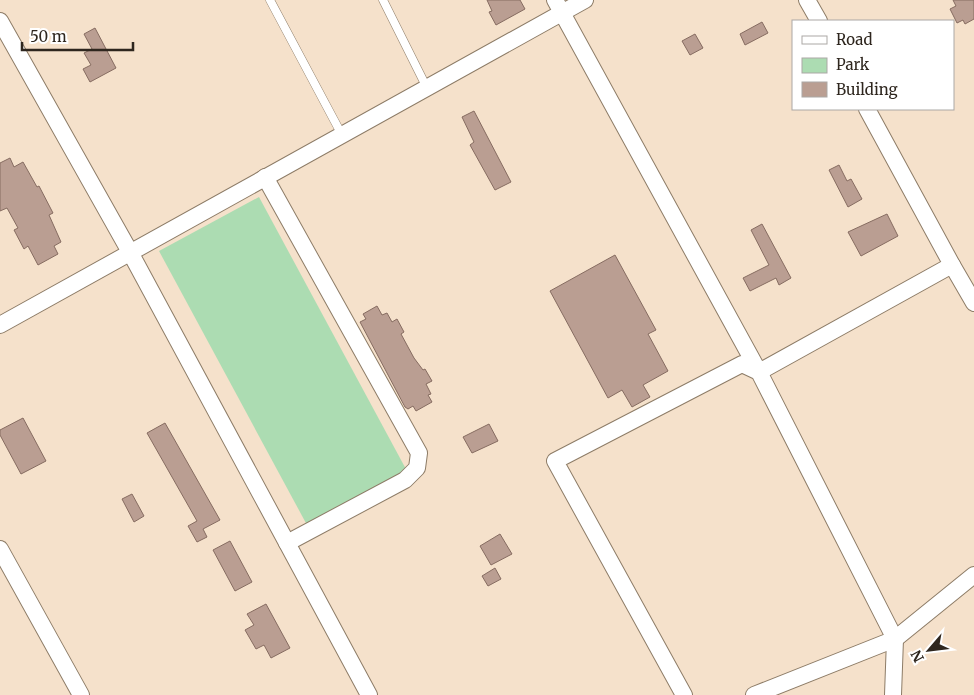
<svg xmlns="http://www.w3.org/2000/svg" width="974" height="695" viewBox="0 0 974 695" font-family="Merriweather,serif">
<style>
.green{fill:#acdcb2}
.building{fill:#ba9e92;stroke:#866c61}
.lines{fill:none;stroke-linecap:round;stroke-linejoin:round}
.lane-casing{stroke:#8d7c67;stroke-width:9}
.street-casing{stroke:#8d7c67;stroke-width:18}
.lane{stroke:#fff;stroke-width:8}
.street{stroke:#fff;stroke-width:16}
</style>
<rect width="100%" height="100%" fill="#f5e1cb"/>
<path class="green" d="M259,197L407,471L307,525L159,251Z"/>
<g class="building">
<path d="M487,0H520L525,9L496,25L489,12L492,11Z"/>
<path d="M953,0H974V19L965,24L963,20L957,23L950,9L956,6Z"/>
<path d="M762,22L768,33L745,45L740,34Z"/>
<path d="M95,28L116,68L90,82L83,69L91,65L84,53L92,49L84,34Z"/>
<path d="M695,34L703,48L690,55L682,41Z"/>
<path d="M474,111L511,182L495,190L470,145L474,142L462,117Z"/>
<path d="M10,158L14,167L23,162L37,187L39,186L53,213L49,215L61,242L54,246L58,254L38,265L28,246L24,249L14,230L18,228L7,208L0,211V163Z"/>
<path d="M839,165L847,181L851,179L862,199L848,207L829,170Z"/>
<path d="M887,214L898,236L861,256L848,232Z"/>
<path d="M762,224L791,278L779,285L776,278L750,291L743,278L769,265L751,230Z"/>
<path d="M615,255L656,330L648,334L668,371L643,385L650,397L632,407L622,390L608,398L550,291Z"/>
<path d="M377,306L382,315L387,313L392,322L397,319L404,332L401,334L414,358L423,370L425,369L432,381L426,384L431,394L428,395L432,402L416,411L413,406L408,409L405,407L360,322L366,319L363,314Z"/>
<path d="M23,418L46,461L21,474L0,435V430Z"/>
<path d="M165,423L220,520L203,529L207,537L197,542L188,526L197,521L147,433Z"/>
<path d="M489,424L498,441L472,453L463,437Z"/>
<path d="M132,494L144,516L134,522L122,499Z"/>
<path d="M500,534L512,554L491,565L480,546Z"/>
<path d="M230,541L252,582L235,591L213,550Z"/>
<path d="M495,568L501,579L488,586L482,576Z"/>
<path d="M266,604L290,648L271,658L264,645L256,649L245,630L254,625L247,614Z"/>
</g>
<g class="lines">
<g class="lane-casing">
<g id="lane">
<path d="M270,0L342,135"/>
<path d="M383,0L427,88"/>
</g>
</g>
<g class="street-casing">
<g id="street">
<path d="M555,0L759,372L952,265L867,109"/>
<path d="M807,0L819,21"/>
<path d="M0,21L130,252L369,695"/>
<path d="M265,177L419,453L417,468L405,480L287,543"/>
<path d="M952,265L974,303"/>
<path d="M0,325L585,0"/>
<path d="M0,549L81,695"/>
<path d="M684,695L555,461L742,364L759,372L895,639L893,695"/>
<path d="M754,695L895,639L974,575"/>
</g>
</g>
<use href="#lane" class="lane"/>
<use href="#street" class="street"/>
</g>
<rect x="792" y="20" width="162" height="90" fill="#ffffff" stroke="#aba8a5"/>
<rect x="802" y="36" width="25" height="8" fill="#ffffff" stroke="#aba8a5"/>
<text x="836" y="45" font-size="15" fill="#2e261e">Road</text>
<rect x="802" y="58" width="25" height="15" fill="#acdcb2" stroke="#aba8a5"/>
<text x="836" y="70" font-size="15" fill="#2e261e">Park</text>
<rect x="802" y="82" width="25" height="15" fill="#ba9e92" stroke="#aba8a5"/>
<text x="836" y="95" font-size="15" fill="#2e261e">Building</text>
<g transform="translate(929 650) rotate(242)" stroke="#ffffff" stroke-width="4" paint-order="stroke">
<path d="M0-4L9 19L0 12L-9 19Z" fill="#2e261e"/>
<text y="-8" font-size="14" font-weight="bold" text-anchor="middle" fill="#2e261e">N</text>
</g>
<path d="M22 42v8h111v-8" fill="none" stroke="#2e261e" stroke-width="2.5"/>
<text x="30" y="42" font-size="15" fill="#2e261e" stroke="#ffffff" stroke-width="4" paint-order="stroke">50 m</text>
</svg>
